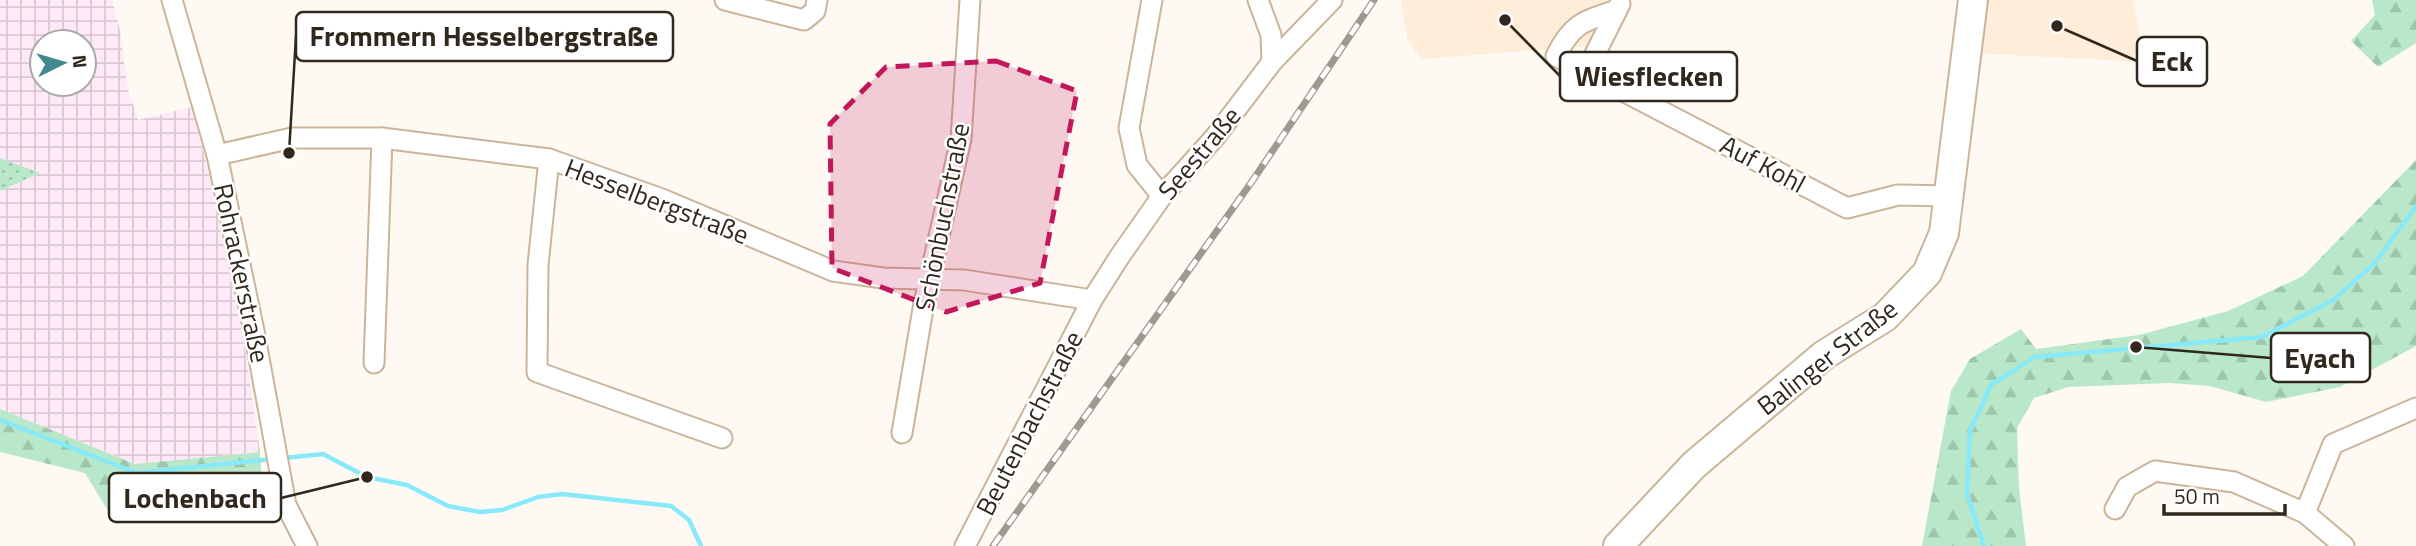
<svg xmlns="http://www.w3.org/2000/svg" width="2416" height="546" viewBox="0 0 2416 546" font-family="'Titillium Web',sans-serif">
<style>
.built{fill:#feedd9}
.industrial{fill:url(#industrial-grid);fill-rule:evenodd}
.grass{fill:url(#grass-dots)}
.forest{fill:url(#forest-firs)}
.lines{fill:none;stroke-linecap:round;stroke-linejoin:round}
.stream{stroke:#88eaf9;stroke-width:4.5}
.minor-casing{stroke:#cbb59a;stroke-width:23}
.secondary-casing{stroke:#cbb59a;stroke-width:32}
.minor{stroke:#fff;stroke-width:19}
.secondary{stroke:#fff;stroke-width:28}
.rail-casing{stroke:#a09991;stroke-width:7}
.rail{stroke:#fff;stroke-width:4.5;stroke-dasharray:13;stroke-linecap:butt}
.marked{fill:#c2185b;fill-opacity:0.2;stroke:#c2185b;stroke-width:5;stroke-dasharray:14 9;stroke-linejoin:round}
.labels{text-anchor:middle;dominant-baseline:central;stroke-width:5;stroke-linejoin:round;paint-order:stroke}
.street-label{font-size:26px;fill:#30281d;stroke:#fff}
.leader{fill:none;stroke:#30281d;stroke-width:2.5}
.callout-dot{fill:#30281d;stroke:#fff;stroke-width:2.5}
.callout{fill:#fff;stroke:#30281d;stroke-width:2.5}
.callout-label{font-size:28px;text-anchor:middle;font-weight:bold;fill:#30281d}
</style>
<defs>
<pattern id="industrial-grid" width="8" height="8" patternUnits="userSpaceOnUse" patternTransform="scale(1.75)"><rect width="8" height="8" fill="#fee9f7"/><path d="M0 4h8M4 0v8" fill="none" stroke="#dac8d3"/></pattern>
<pattern id="grass-dots" width="8" height="8" patternUnits="userSpaceOnUse" patternTransform="scale(1.75)"><rect width="8" height="8" fill="#b8e7c9"/><path d="M2 2h.1M6 6h.1" fill="none" stroke="#9ec6ac" stroke-width="1.8" stroke-linecap="round"/></pattern>
<pattern id="forest-firs" width="22" height="20" patternUnits="userSpaceOnUse" patternTransform="scale(1.75)"><rect width="22" height="20" fill="#b8e7c9"/><path d="M5 1l3.5 6h-7zM16 11l3.5 6h-7z" fill="#9ec6ac"/></pattern>
</defs>
<rect width="100%" height="100%" fill="#fef9f3"/>
<g class="built">
<path d="M1401,0H1618L1589,46L1421,59L1407,39Z"/>
<path d="M1981,0H2133L2144,62L1973,53Z"/>
</g>
<path class="industrial" d="M0,0H112L120,30L127,86L138,120L193,107L238,299L260,452L136,464L0,409V191L39,173L0,158ZM42,42H84V84H42Z"/>
<path class="grass" d="M0,158L40,173L0,191Z"/>
<g class="forest">
<path d="M2372,0H2416V43L2378,67L2351,41L2375,15Z"/>
<path d="M2416,160V346L2340,387L2266,402L2210,386L2169,383L2068,387L2034,398L2017,428L2019,488L2026,546H1922L1951,391L1970,359L2021,329L2036,349L2139,335L2228,311L2303,276Z"/>
<path d="M0,409L135,464L260,452L262,485L116,524L85,473L0,452Z"/>
</g>
<g class="lines">
<g class="stream">
<path d="M0,420L137,473L272,459"/>
<path d="M284,458L323,454L367,477L407,485L448,506L480,512L502,510L538,497L562,494L671,506L689,520L701,546"/>
<path d="M1984,546L1967,494L1970,431L1991,385L2035,357L2262,337L2333,300L2374,264L2416,206"/>
</g>
<g class="minor-casing">
<g id="minor">
<path d="M172,0L217,155L254,331L286,505L307,546"/>
<path d="M725,0L804,20L815,11L817,0"/>
<path d="M1152,0L1129,128L1137,165L1162,196"/>
<path d="M1258,0L1271,35L1272,62"/>
<path d="M1617,10C1584,21 1572,23 1556,56L1847,208L1898,195L1950,196"/>
<path d="M1586,72L1620,4"/>
<path d="M217,155L292,138H382L549,159L662,199L833,271L883,278L964,280L1092,300"/>
<path d="M549,159L538,265L537,372L722,438"/>
<path d="M374,363L382,138"/>
<path d="M902,433L924,303L961,139L970,0"/>
<path d="M2115,509L2127,487L2155,471L2234,482L2305,513L2344,546"/>
<path d="M2305,513L2333,444L2416,408"/>
<path d="M965,546L1092,300L1120,256L1162,196L1215,137L1272,62L1332,0"/>
</g>
</g>
<g class="secondary-casing">
<path id="secondary" d="M1618,546L1694,465L1824,355L1885,317L1927,273L1944,233L1973,0"/>
</g>
<use href="#minor" class="minor"/>
<use href="#secondary" class="secondary"/>
<g class="rail-casing">
<path id="rail" d="M993,546L1253,180L1374,0"/>
</g>
<use href="#rail" class="rail"/>
</g>
<path class="marked" d="M996,61L1077,91L1040,283L946,312L832,268L830,124L886,67Z"/>
<g class="labels">
<g class="street-label">
<text transform="translate(1199 153) rotate(-50)">Seestraße</text>
<text transform="translate(1763 164) rotate(28)">Auf Kohl</text>
<text transform="translate(657 201) rotate(21)">Hesselbergstraße</text>
<text transform="translate(942 217) rotate(-79)">Schönbuchstraße</text>
<text transform="translate(242 273) rotate(78)">Rohrackerstraße</text>
<text transform="translate(1827 357) rotate(-38)">Balinger Straße</text>
<text transform="translate(1029 423) rotate(-63)">Beutenbachstraße</text>
</g>
</g>
<path class="leader" d="M289 153L296 36M2057 26L2137 61M1505 20L1560 76M2136 347L2271 358M367 477L281 498"/>
<g class="callout-dot">
<circle cx="289" cy="153" r="7"/>
<circle cx="2057" cy="26" r="7"/>
<circle cx="1505" cy="20" r="7"/>
<circle cx="2136" cy="347" r="7"/>
<circle cx="367" cy="477" r="7"/>
</g>
<g class="callout">
<rect x="296" y="12" width="377" height="49" rx="7"/>
<rect x="2137" y="37" width="70" height="49" rx="7"/>
<rect x="1560" y="52" width="177" height="49" rx="7"/>
<rect x="2271" y="333" width="99" height="49" rx="7"/>
<rect x="109" y="473" width="172" height="49" rx="7"/>
</g>
<g class="callout-label">
<text x="484" y="46">Frommern Hesselbergstraße</text>
<text x="2172" y="71">Eck</text>
<text x="1649" y="86">Wiesflecken</text>
<text x="2320" y="368">Eyach</text>
<text x="195" y="508">Lochenbach</text>
</g>
<g transform="translate(63 63) rotate(85)"><circle r="33" fill="#ffffff" stroke="#aca9a5" stroke-width="2"/>
<path d="M0-5L12 26L0 18L-12 26Z" fill="#41888f"/>
<text y="-10" font-size="19" font-weight="bold" text-anchor="middle" fill="#30281d">N</text>
</g>
<path d="M2164 504v10h121v-10" fill="none" stroke="#30281d" stroke-width="3.5"/>
<text x="2174" y="504" font-size="21" fill="#30281d" stroke="#ffffff" stroke-width="5" paint-order="stroke">50 m</text>
</svg>
